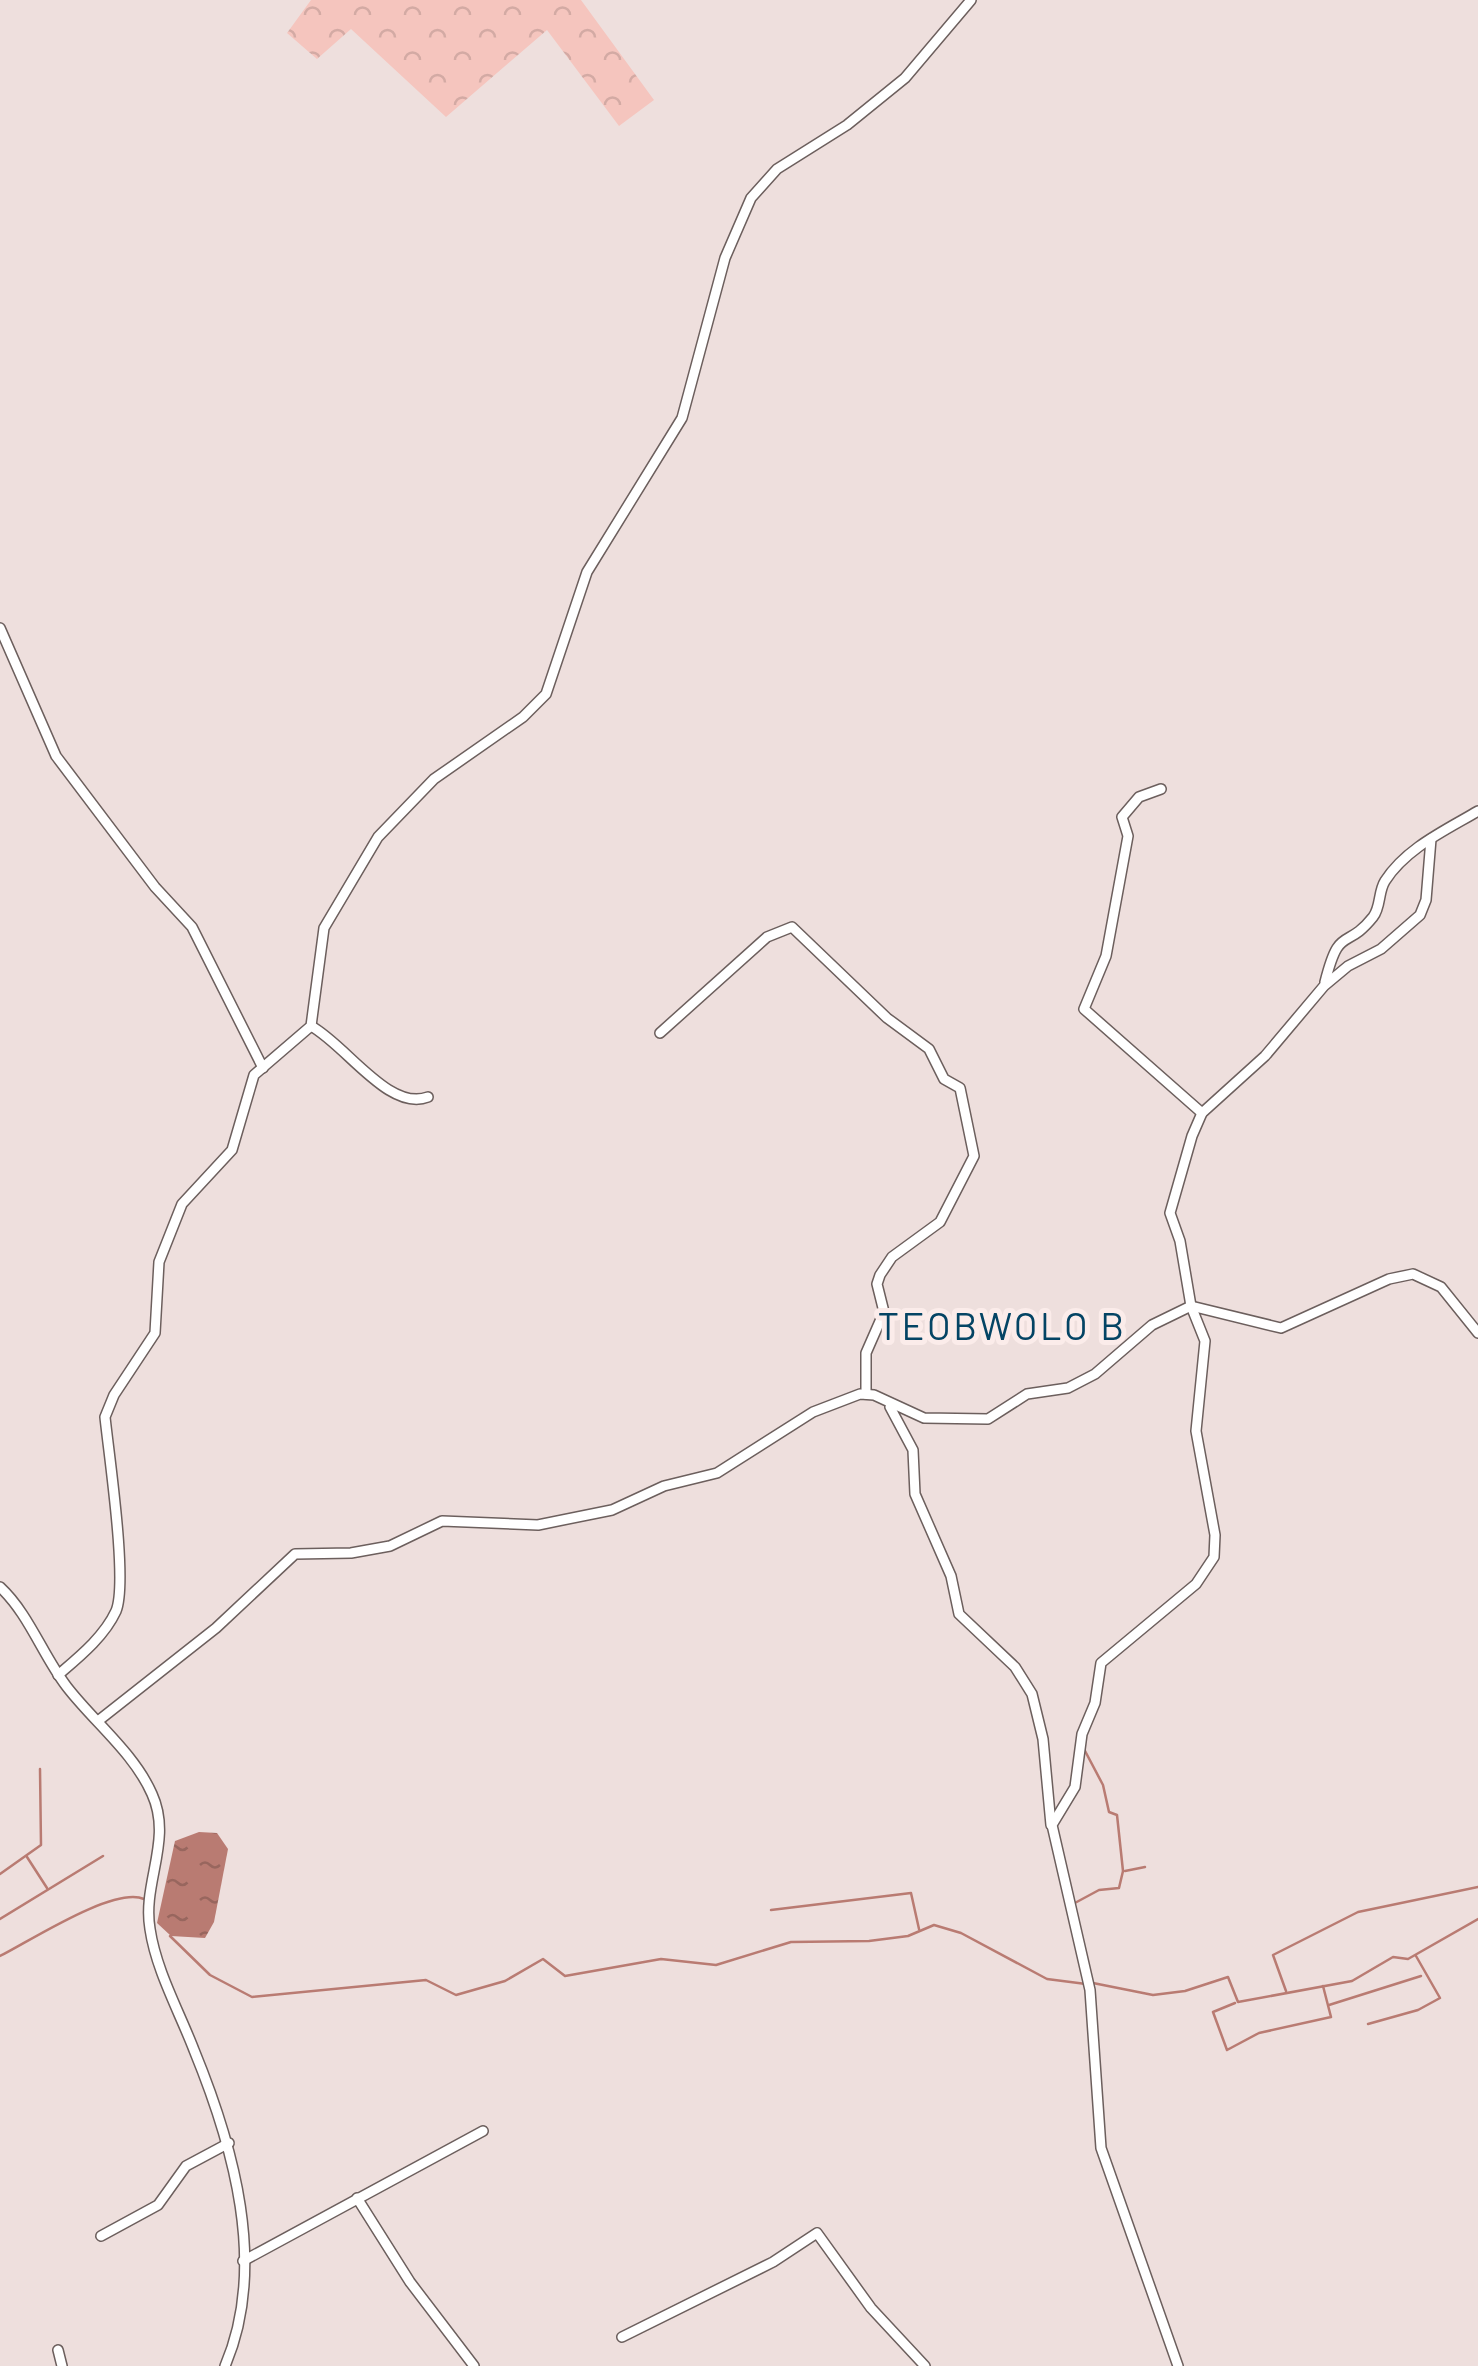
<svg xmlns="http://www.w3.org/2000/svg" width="1478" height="2366" viewBox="0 0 1478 2366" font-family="Barlow,sans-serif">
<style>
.forest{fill:url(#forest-crowns)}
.water{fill:url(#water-ripples)}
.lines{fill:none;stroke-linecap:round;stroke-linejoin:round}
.stream{stroke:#b97b72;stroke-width:2.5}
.street-casing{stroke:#6c5f5d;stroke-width:12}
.street{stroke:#fff;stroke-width:9}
.labels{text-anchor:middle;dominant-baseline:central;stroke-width:10;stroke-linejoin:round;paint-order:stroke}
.quarter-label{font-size:38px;letter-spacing:2.5px;fill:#044464;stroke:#fbecea}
</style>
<defs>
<pattern id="forest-crowns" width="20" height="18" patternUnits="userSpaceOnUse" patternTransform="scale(2.5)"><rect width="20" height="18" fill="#f5c5be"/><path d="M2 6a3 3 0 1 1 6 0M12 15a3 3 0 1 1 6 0" fill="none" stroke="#d3aaa4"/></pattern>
<pattern id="water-ripples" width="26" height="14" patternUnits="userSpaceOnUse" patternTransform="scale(2.5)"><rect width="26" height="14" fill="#b97b72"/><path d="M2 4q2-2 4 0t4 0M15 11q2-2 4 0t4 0" fill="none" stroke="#98665e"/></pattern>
</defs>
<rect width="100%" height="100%" fill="#eedfdd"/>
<path class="forest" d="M311,0H581L654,100L619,126L547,30L446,117L351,29L317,59L287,33Z"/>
<path class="water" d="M199,1832L217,1833L228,1849L214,1922L205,1938L171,1936L157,1923L175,1841Z"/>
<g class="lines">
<g class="stream">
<path d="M27,1857L47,1888"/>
<path d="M1125,1871L1145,1867"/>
<path d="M0,1874L41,1845L40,1769"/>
<path d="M1073,1904L1099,1890L1119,1888L1123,1871L1117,1815L1109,1812L1103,1785L1084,1749"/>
<path d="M771,1910L911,1893L919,1929"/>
<path d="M0,1919L103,1856"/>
<path d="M170,1936L210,1975L252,1997L426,1980L456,1995L505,1981L543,1959L565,1976L661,1959L716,1965L791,1942L869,1941L908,1936L934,1925L961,1933L1047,1979L1086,1984"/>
<path d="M0,1956C30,1941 114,1886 144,1899"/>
<path d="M1093,1983L1153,1995L1185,1991L1228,1977L1238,2002L1352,1981L1393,1957L1408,1959L1478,1919"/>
<path d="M1286,1991L1273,1955L1358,1912L1478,1887"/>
<path d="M1235,2003L1213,2012L1227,2050L1259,2033L1331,2017L1323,1986"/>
<path d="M1329,2005L1421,1976"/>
<path d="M1368,2024L1418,2010L1440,1998L1416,1956"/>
</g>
<g class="street-casing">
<g id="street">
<path d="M0,628L56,756L155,887L192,927L263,1068"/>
<path d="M1161,789L1139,797L1122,817L1128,836L1106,956L1084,1009L1202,1113"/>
<path d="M1325,982C1340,923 1345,952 1373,917C1381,907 1378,892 1385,881C1406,848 1446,830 1478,811"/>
<path d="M311,1026C346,1045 389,1112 428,1097"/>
<path d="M660,1033L767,937L792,927L887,1018L929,1049L944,1079L960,1088L974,1156L940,1222L892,1257L880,1275L877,1284L884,1312L866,1353V1394"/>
<path d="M890,1407L913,1450L915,1494L951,1576L959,1614L1015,1667L1032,1694L1043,1739L1051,1825"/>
<path d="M0,1587C29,1614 43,1656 67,1687C94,1722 134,1753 152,1794C173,1840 142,1883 150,1929C156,1970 179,2011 194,2050C233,2145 268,2266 225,2366"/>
<path d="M58,1675C79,1657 104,1637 116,1611C128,1582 109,1456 105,1417L114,1395L155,1333L159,1262L182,1204L232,1150L254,1075L311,1026L324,928L378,837L434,779L523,717L546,694L587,572L682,418L725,258L751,198L777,169L847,125L905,78L971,0"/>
<path d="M98,1721L216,1628L295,1554L351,1553L390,1546L442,1521L538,1525L612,1510L664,1486L717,1473L813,1412L860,1394L874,1395L924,1418L988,1419L1027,1394L1068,1388L1095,1374L1152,1325L1191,1306L1281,1328L1389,1279L1413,1274L1441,1287L1478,1333"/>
<path d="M357,2198L410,2282L474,2366"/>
<path d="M101,2236L158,2205L186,2166L229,2143"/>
<path d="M243,2261L483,2131"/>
<path d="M622,2337L773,2262L817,2233L871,2308L925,2366"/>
<path d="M58,2350L62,2366"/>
<path d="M1178,2366L1101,2148L1090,1990L1052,1825L1075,1787L1082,1734L1095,1703L1101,1663L1196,1584L1214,1557L1215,1535L1196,1431L1205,1341L1191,1306L1180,1241L1170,1213L1192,1136L1202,1113L1265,1056L1324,986L1348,966L1381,949L1420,915L1426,900L1431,839"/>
</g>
</g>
<use href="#street" class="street"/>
</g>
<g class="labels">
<g class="quarter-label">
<text x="1002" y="1325">TEOBWOLO B</text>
</g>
</g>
</svg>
